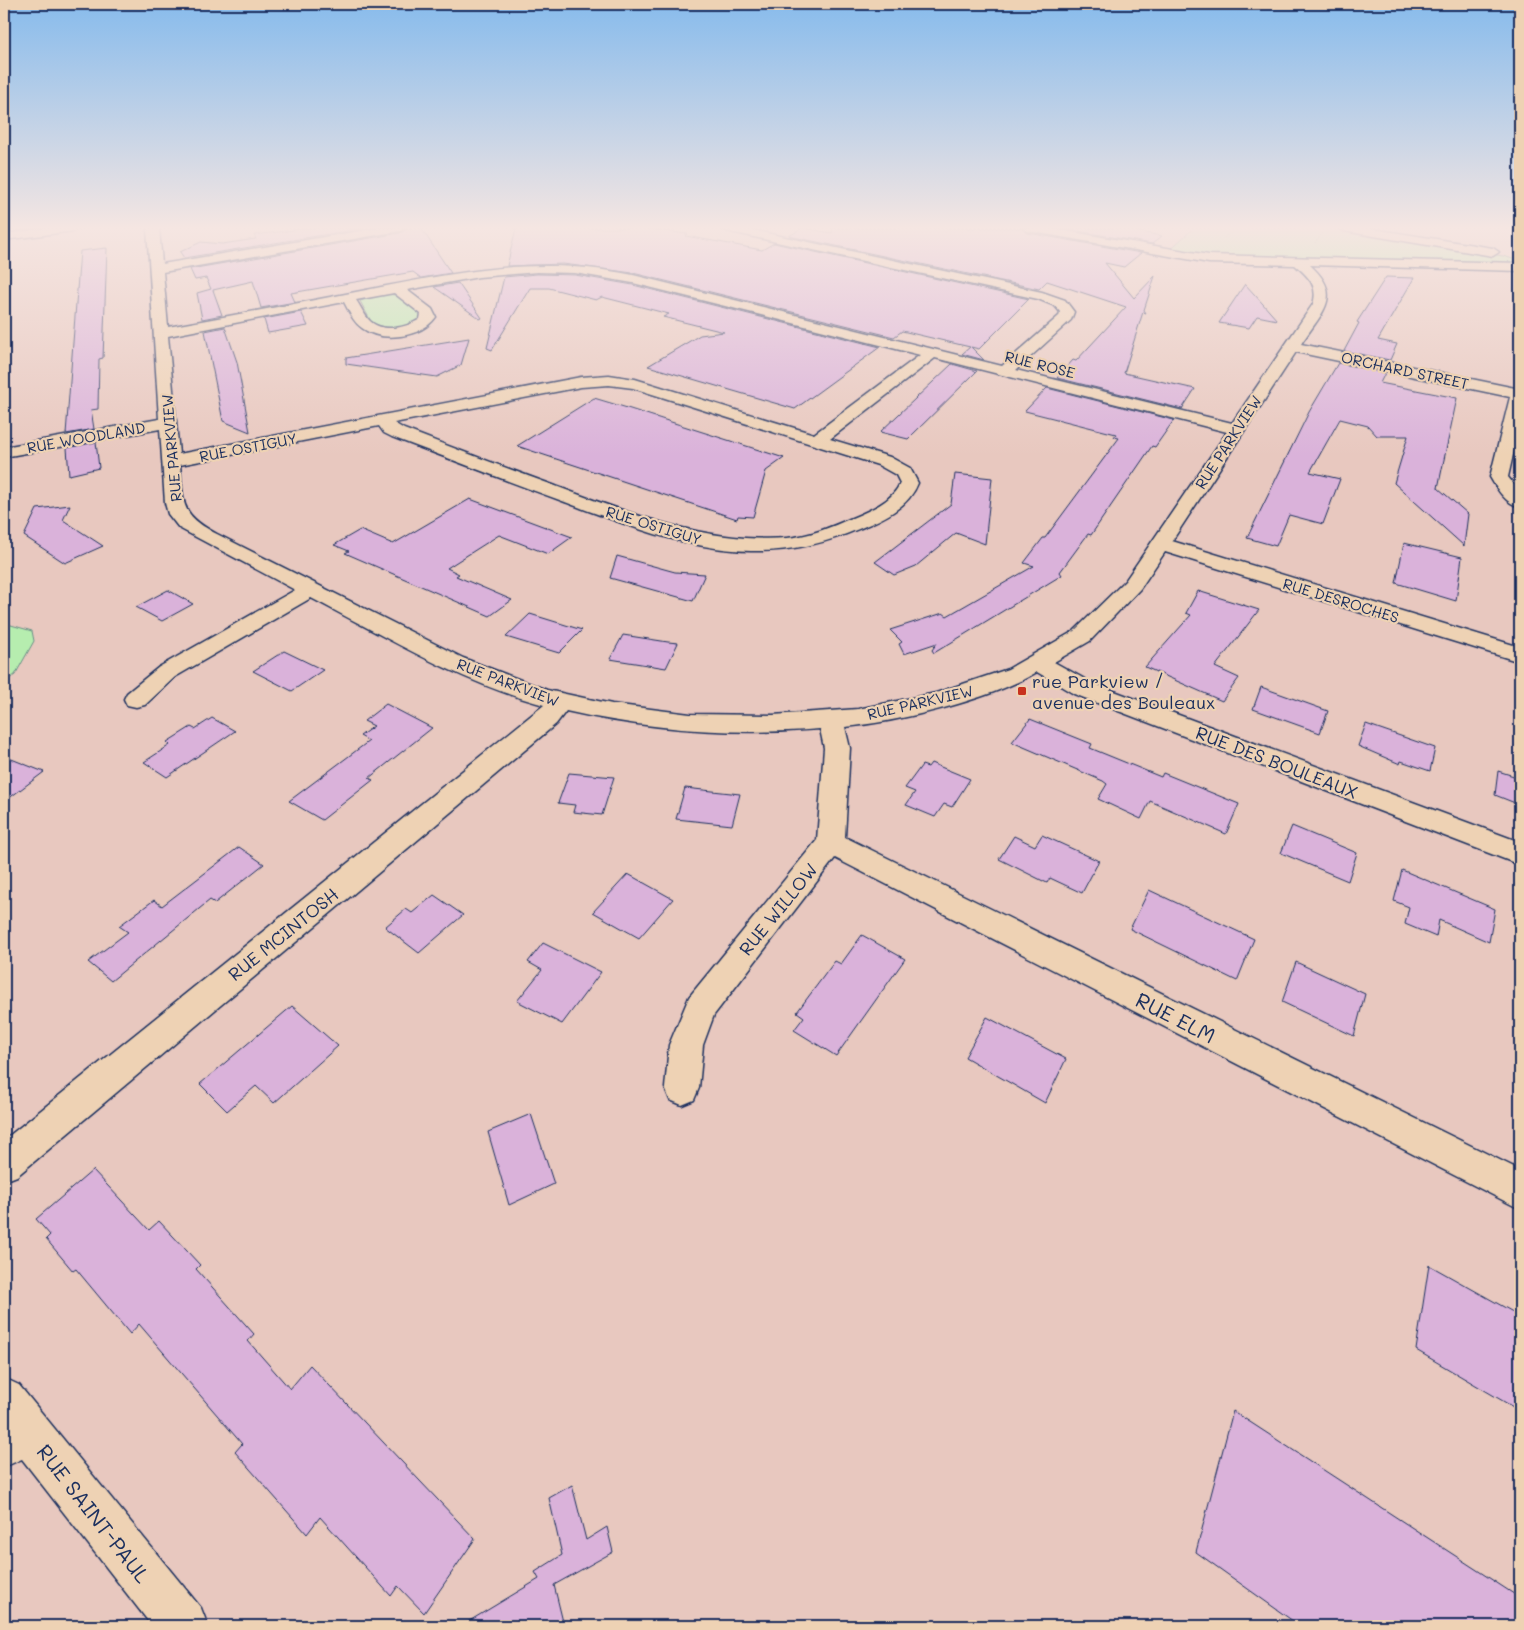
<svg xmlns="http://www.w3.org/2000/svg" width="1524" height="1630" viewBox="0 0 1524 1630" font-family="Mali,sans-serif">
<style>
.green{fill:#b6edaf;stroke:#688e86}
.building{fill:#dab2da;stroke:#1b2f5e}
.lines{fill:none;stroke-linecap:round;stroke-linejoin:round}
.minor-casing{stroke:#1b2f5e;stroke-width:3}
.path{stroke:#1b2f5e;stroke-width:1;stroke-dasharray:0.5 2;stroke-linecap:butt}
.minor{fill:#eed2b4;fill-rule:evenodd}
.poi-dot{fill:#c8321e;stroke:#eed2b4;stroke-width:2}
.labels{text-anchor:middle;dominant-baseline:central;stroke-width:4.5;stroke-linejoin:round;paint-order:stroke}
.far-street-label{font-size:15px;fill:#1b2f5e;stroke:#eed2b4}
.poi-label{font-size:18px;fill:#1b2f5e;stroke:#eed2b4;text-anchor:start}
.street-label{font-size:18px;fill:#1b2f5e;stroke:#eed2b4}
.near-street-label{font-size:21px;fill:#1b2f5e;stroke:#eed2b4}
</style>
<rect width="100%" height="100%" fill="#e8c8bf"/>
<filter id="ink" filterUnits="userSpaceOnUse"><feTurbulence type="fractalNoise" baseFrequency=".02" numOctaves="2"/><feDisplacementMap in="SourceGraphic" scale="10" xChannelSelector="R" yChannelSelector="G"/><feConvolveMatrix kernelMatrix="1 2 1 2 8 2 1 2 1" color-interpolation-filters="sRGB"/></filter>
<g filter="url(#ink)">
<g class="green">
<path d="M1194,228H1334L1503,256L1513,259L1514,263L1231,257L1167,252Z"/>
<path d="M386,294L395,295L420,313L422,316L419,324L392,329L372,323L360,301Z"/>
<path d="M4,623L32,631L34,641L15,675L4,682Z"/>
</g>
<g class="building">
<path d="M309,228H365L184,258L180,252L201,242L222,244L256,239L254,235Z"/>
<path d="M408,228H421L451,273L421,278L413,272L291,293L295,302L261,308L253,281L213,290L222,315L202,319L197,293L211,289L206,278L195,280L190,269L400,233Z"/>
<path d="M516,228H639L688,234L686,236L762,250L774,243L1029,299L979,349L971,347L984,360L962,354L970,347L902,331L894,337L633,273L563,264L507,266Z"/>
<path d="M803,228L832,233L833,228H1020L1028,233L1141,253L1124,267L1105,263L1134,298L1155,276L1144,310L1146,313L1143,312L1124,373L1195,389L1182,409L1057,378L1073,360L1076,361L1126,307L1047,281L1039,289L789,236Z"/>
<path d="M1061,228H1120L1162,236L1152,244Z"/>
<path d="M107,248L103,358L99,359L98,409L91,410L94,429L66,434L80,251Z"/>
<path d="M537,274L575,275L633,285L880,347L795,409L648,366L700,335L724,332L663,317L669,314L602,297L596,300L549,288H530L492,350L487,348L504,277Z"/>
<path d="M1386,277L1414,278L1378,340L1397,344L1390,360L1344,351L1359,323L1357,322Z"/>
<path d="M458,283L482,318L480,319L434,287Z"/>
<path d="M1245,284L1255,295L1277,320L1257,316L1249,328L1219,323Z"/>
<path d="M301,312L308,326L268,333L264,319Z"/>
<path d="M225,327L237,362L250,432L223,421L205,331Z"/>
<path d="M469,338L461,365L437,377L346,364V358Z"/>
<path d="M1338,363L1385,373L1380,383L1457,398L1438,488L1468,514L1464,546L1394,483L1408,436H1377L1368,426L1340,419L1310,472L1340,479L1323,524L1289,515L1276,546L1247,538L1309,412Z"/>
<path d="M952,364L977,371L908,439L880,432Z"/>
<path d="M1047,388L1174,420L1155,447L1152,446L1091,535L1088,534L1060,572L1062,575L934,653L932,650L937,643L904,654L899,644L902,642L890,630L943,613L947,616L1034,566L1024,563L1043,538H1045L1119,438L1114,437L1116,434L1025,411Z"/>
<path d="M594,398L624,407L784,458L766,471L753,517L738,516L737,519L517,446Z"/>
<path d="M96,442L99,468L69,475L67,448Z"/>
<path d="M955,474L992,478L985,544L956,533L916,566L894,575L875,562L951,504Z"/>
<path d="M470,499L572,537L548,554L499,535L447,568L459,574L456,576L512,600L490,616L345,553L349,551L334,545L360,530L393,544Z"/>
<path d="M70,505L63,520L103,546L65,563L24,536L37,509Z"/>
<path d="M1404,543L1462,557L1456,601L1396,583Z"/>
<path d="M617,556L675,572L705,574L693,601L610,578Z"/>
<path d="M168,590L193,604L162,621L136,607Z"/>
<path d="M1198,591L1259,610L1215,667L1239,678L1222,701L1145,667L1191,615L1186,613Z"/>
<path d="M530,614L582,630L559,653L506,637Z"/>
<path d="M623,635L668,642L678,643L666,668L610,659Z"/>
<path d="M284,651L323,670L292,691L253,671Z"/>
<path d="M1261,687L1328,711L1320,733L1253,709Z"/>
<path d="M386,704L432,728L369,778L373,780L322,820L289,801L369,741L360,736L374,726L364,721Z"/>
<path d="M212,718L235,731L167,777L144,762L170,745L167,742L191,727L195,729Z"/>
<path d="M1030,719L1092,744L1090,748L1161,777L1163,773L1239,804L1226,834L1150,801L1141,819L1098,799L1107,784L1103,781L1012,742Z"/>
<path d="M1366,724L1435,748L1430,771L1401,761L1400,764L1358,746Z"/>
<path d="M4,756L44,772L4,802Z"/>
<path d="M931,763L970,779L952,807L944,804L935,817L906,805L915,792L905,788L922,765L928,767Z"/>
<path d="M1498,771L1520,778V805L1495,795Z"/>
<path d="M569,773L614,777L602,815L573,812L575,805L558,803Z"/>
<path d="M685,788L740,794L732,825L676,819Z"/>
<path d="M1292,826L1357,853L1348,881L1281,853Z"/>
<path d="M1042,835L1099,861L1082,893L1050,878L1047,883L999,859L1014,836L1035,846Z"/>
<path d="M239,847L264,864L215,903L210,900L111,981L88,962L128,932L119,926L154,900L162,906Z"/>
<path d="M1402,870L1495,909L1489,942L1439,920L1436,937L1405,924L1409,907L1394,901Z"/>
<path d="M628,874L673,899L639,938L593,912Z"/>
<path d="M1149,890L1254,939L1237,981L1130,929Z"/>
<path d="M434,895L463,915L419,953L385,927L406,909L412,913Z"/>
<path d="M862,935L905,959L836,1056L794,1030L804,1017L797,1012L835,961L841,964Z"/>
<path d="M543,943L601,972L562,1024L517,1001L542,970L528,962Z"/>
<path d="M1296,962L1365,994L1354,1036L1282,1002Z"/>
<path d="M292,1006L338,1046L274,1103L256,1086L227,1111L200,1084Z"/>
<path d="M987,1017L1066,1059L1045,1103L965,1057Z"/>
<path d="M531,1114L554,1184L509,1205L488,1132Z"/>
<path d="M93,1170L149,1230L159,1221L200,1265L196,1269L254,1334L248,1341L290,1389L310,1365L475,1539L424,1613L398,1586L391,1596L320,1517L307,1534L235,1452L242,1444L139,1324L130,1334L76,1269L73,1271L46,1239L50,1235L36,1219Z"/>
<path d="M1429,1265L1520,1316V1411L1416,1350Z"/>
<path d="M1233,1411L1520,1598V1626H1300L1196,1552Z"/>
<path d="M572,1485L586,1540L607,1527L613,1552L554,1585L564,1626H461L539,1579L535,1572L562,1555L549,1498Z"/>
</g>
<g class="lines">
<g class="minor-casing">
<g id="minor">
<path d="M46,228H80L74,231L4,240V234Z"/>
<path d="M147,228H159L162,264L378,228H406L400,231L163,272L168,327C234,315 300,303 366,290C462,272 534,255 633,275L1002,366L1059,316L1060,312L1055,306L1038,299L726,231L720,228H743L1042,292L1065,300L1074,312L1071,320L1016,370L1232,423L1313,304C1319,286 1308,276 1295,265L1209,263L1028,231L1022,228H1048L1209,255L1520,263V271L1310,265C1345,296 1321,313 1301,344L1520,389V424L1508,477L1520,492V507C1505,503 1497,489 1490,477L1510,397L1296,352L1172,541L1520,647V662L1165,552L1140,589L1090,641L1054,662L1090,682L1520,842V865L1074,694L1037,672C990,700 899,722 845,727L850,748L845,837L1520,1170V1209L835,858L714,1015L703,1045L699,1088L694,1100L682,1105L670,1100L665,1088L669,1045L689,997L817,840L824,748L820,729C734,736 650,730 566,711L556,724L17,1176L4,1181V1140L544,705C461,683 386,637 311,598L175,677L145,705L136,707L127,705L124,699L127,693L159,667L295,590L179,528L168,514L165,503L160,429L4,457V447L159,419ZM537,272L575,273L633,283L920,355L814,434L635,379L609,375L581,377L179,454L168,336L344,302C349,311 353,322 362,328C382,343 421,338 436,317L432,309L407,290L479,277ZM394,293L421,314L420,319C406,328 383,333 370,321C364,315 361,307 356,300ZM935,358L1227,432L1125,581L1074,631L1008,669L936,693L858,709L773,715L690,714L612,704L547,690L463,658L217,534C179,514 184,504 180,465L379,426L384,433L392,437C450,459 507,481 565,502C624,524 687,550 751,551C789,552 825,544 861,528C883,519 909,507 918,483L910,468L890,457L830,439ZM609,385L633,388L878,465L896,475L900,483C893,501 869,511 852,518C831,527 810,536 787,538C706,544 628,513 553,485C503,467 454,448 404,429L394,423L581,387Z"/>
<path d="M1338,228H1367L1493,248L1499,252L1493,256L1344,231Z"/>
<path d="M4,1378L19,1385L201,1608L208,1626H152L22,1459L4,1467Z"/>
</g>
</g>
<g class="path">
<path d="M1224,238L1233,230L1232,228"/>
<path d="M1315,243L1324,232"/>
</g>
<use href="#minor" class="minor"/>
</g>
</g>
<linearGradient id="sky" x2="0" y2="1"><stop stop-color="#87bbec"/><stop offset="0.5" stop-color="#f5e6e2"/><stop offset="1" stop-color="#f5e6e2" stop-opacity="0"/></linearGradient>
<rect width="1524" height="456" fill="url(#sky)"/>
<rect class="poi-dot" x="1017" y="686" width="10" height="10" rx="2.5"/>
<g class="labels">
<g class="far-street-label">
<text transform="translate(1040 364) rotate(14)">RUE ROSE</text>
<text transform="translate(1405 370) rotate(12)">ORCHARD STREET</text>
<text transform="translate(86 437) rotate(-10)">RUE WOODLAND</text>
<text transform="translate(1228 442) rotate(-57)">RUE PARKVIEW</text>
<text transform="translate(248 447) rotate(-11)">RUE OSTIGUY</text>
<text transform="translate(171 448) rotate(-95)">RUE PARKVIEW</text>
<text transform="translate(654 525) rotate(17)">RUE OSTIGUY</text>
<text transform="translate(1341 600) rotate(17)">RUE DESROCHES</text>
<text transform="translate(508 682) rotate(21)">RUE PARKVIEW</text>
<text transform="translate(920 702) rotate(-13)">RUE PARKVIEW</text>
</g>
<g class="poi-label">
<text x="1032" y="681">rue Parkview /<tspan x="1032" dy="21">avenue des Bouleaux</tspan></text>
</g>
<g class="street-label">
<text transform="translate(1277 762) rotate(21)">RUE DES BOULEAUX</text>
<text transform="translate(778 909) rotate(-51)">RUE WILLOW</text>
<text transform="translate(283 934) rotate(-39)">RUE MCINTOSH</text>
</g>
<g class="near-street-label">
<text transform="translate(1176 1017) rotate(27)">RUE ELM</text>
<text transform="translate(94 1513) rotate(52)">RUE SAINT-PAUL</text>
</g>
</g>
<rect width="1524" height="1630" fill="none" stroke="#eed2b4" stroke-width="20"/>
<rect x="10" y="10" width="1504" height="1610" fill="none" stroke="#1b2f5e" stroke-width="2" filter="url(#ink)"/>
</svg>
